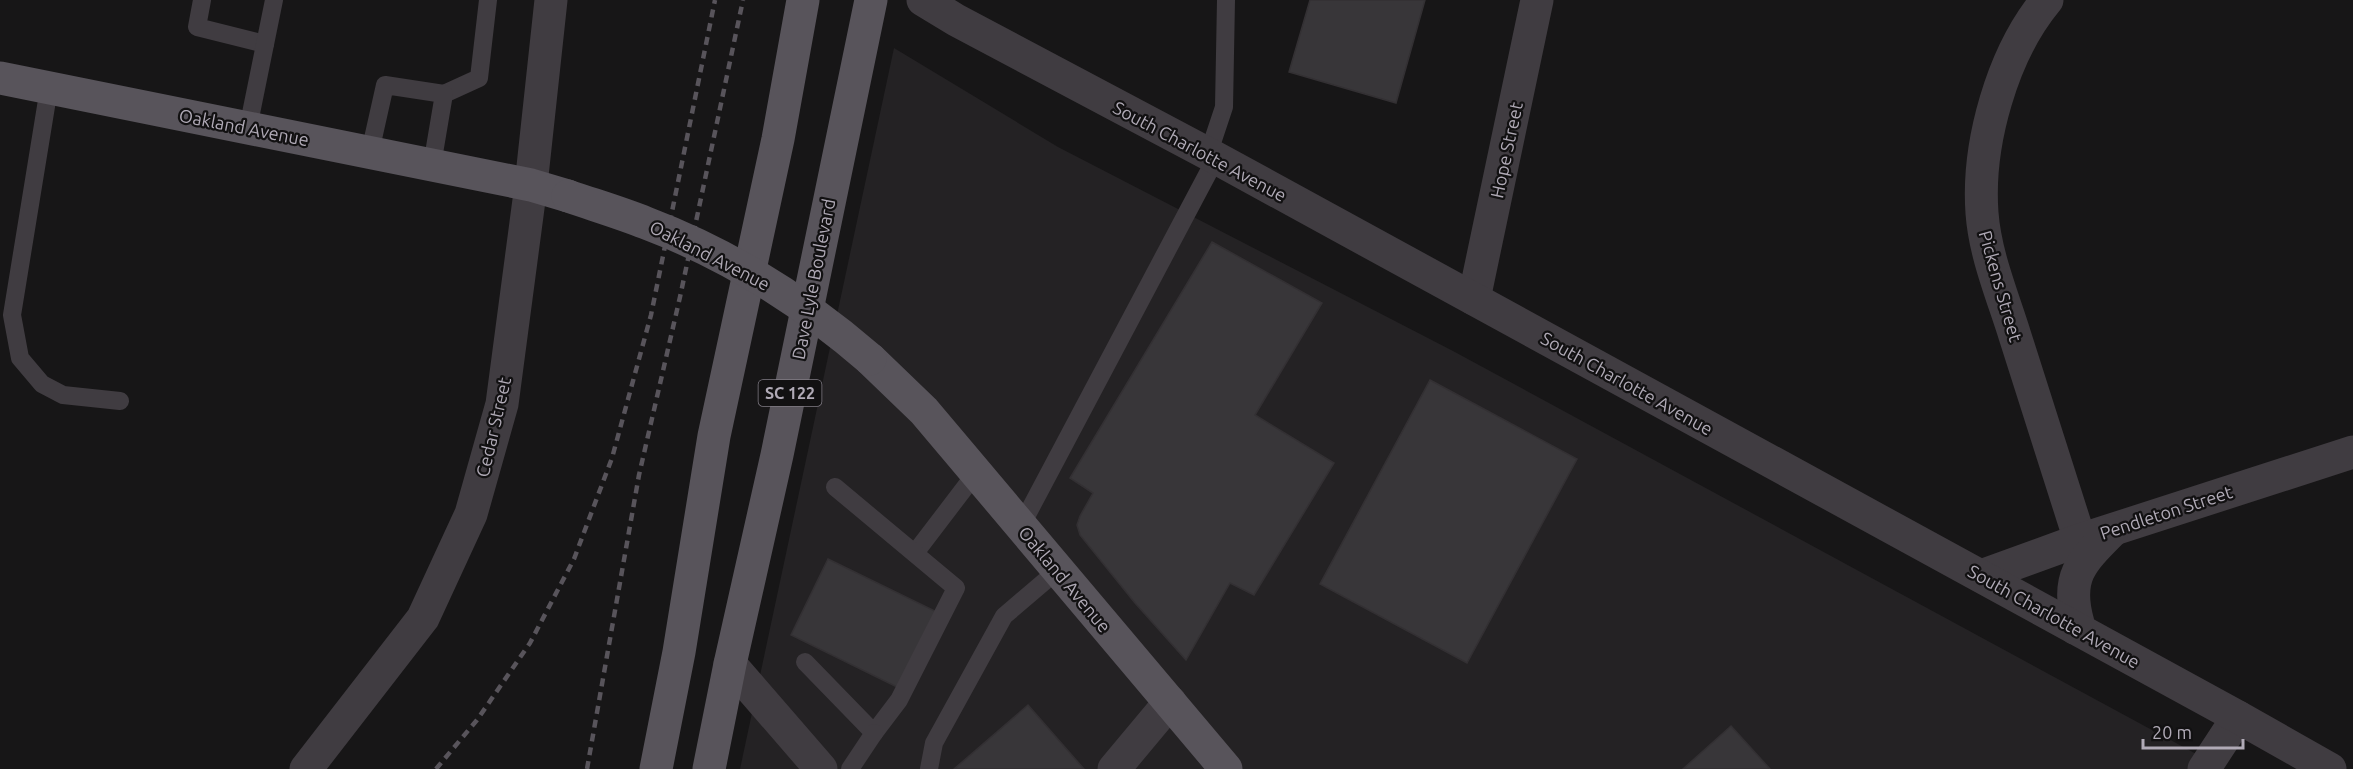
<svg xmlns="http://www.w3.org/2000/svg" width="2353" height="769" viewBox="0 0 2353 769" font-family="Ubuntu,sans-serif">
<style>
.built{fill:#242224}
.building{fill:#383639;stroke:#333033;stroke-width:1.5}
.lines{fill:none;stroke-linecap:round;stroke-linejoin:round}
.service{stroke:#403c41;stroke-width:18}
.minor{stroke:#403c41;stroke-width:33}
.tertiary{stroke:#403c41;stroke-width:33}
.primary{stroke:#58545b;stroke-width:33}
.rail{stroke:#58545b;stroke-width:4.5;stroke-dasharray:8 6;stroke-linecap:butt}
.primary-bridge{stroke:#58545b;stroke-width:33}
.labels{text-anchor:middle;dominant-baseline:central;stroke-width:4.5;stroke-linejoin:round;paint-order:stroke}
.shield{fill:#121112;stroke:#817c85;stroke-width:1.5}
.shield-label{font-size:16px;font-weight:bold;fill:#b0aab6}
.street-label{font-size:18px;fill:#b0aab6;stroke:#121112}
</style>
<rect width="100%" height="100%" fill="#171617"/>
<path class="built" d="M894,48L1058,147L1453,351L2224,769H740Z"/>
<g class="building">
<path d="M1310,0H1425L1396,103L1289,72Z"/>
<path d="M1212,242L1322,303L1255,415L1334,463L1254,595L1230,583L1186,660L1135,603L1080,535L1077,525L1080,516L1093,493L1070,478Z"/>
<path d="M1430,380L1577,459L1467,663L1320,584Z"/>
<path d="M828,559L939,613L901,689L791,635Z"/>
<path d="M1028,705L1084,769H954Z"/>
<path d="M1731,726L1770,769H1683Z"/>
</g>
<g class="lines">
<g class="service">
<path d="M202,0L197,27L265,44"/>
<path d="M49,88L12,315L20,358L42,384L63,395L120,401"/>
<path d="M444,94L479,78L488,0"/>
<path d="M248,128L274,0"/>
<path d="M370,152L385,85L444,94L432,165"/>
<path d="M1208,155L1224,107L1226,0"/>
<path d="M1021,526L1216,158"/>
<path d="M915,553L976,473"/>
<path d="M805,662L874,733L899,700L956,588L835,487"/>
<path d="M850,769L874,733"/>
<path d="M929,769L934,743L1004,616L1058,570"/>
</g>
<g class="minor">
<path d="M2047,0C2002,54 1977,144 1982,213C1985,255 2003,297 2015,336C2037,404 2058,472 2080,540"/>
<path d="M1474,299L1537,0"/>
<path d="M1981,576L2080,540L2353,452"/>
<path d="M2075,628L2078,623C2065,577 2081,562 2112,531"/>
<path d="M730,664L821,769"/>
<path d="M306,769L423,618L471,514L502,404L531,185L551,0"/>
<path d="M1114,769L1170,702"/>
<path d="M2204,769L2238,717"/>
</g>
<path class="tertiary" d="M923,0L956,20L1216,158L2238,717L2330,769"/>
<g class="primary">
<path d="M0,78L531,185L568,196"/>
<path d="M870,359L924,411L1226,769"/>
<path d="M656,769L679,652L714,436L778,139L803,0"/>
<path d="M709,769L730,664L777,455L871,0"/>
</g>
<g class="rail">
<path d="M436,769L477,720L530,643L574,559L612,458L651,315L715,0"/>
<path d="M587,769L639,475L680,297L743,0"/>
</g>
<path class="primary-bridge" d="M568,196C594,205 621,213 646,223C728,254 804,302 870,359"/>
</g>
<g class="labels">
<rect class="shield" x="758.5" y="380" width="63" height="26" rx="4.5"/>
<g class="shield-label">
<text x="790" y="393">SC 122</text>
</g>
<g class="street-label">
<text transform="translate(244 127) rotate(11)">Oakland Avenue</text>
<text transform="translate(1506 150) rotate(-78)">Hope Street</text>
<text transform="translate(1200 151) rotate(28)">South Charlotte Avenue</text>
<text transform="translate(710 255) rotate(27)">Oakland Avenue</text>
<text transform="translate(813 279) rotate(-79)">Dave Lyle Boulevard</text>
<text transform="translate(2001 286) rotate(74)">Pickens Street</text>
<text transform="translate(1627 383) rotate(29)">South Charlotte Avenue</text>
<text transform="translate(493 427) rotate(-77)">Cedar Street</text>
<text transform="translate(2166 512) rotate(-18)">Pendleton Street</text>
<text transform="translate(1065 579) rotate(50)">Oakland Avenue</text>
<text transform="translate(2054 616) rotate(29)">South Charlotte Avenue</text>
</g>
</g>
<path d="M2143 739v9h100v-9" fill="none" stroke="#b0aab6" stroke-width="3"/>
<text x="2152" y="739" font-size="18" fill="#b0aab6" stroke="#121112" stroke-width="4.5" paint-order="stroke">20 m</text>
</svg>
